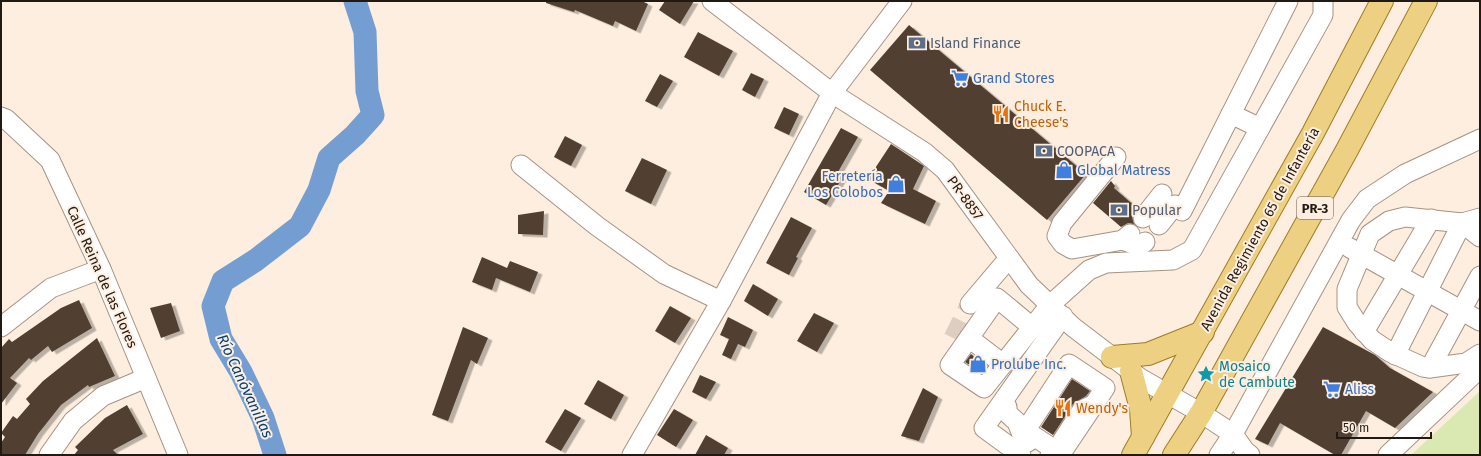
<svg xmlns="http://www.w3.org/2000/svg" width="1481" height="456" viewBox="0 0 1481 456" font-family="'Fira Sans',sans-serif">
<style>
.green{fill:#dae9b2}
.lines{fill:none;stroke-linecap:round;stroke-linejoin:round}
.river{stroke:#749ed1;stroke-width:23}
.building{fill:#514132;filter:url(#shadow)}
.minor-tunnel{stroke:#ddcec1;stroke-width:19;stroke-dasharray:19 10;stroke-linecap:butt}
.minor-casing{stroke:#a59382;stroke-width:21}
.major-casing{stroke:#9e7c26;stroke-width:24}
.minor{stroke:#fff;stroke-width:19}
.major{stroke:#eed082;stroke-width:22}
.labels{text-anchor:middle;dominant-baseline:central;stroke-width:4;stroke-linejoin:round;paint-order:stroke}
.shield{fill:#feeedf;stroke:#635a51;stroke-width:1}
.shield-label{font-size:13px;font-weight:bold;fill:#211a14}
.service-label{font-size:14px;fill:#4e5e75;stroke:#feeedf;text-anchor:start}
.shop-label{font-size:14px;fill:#366cbe;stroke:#feeedf;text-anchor:start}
.food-label{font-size:14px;fill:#c56008;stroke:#feeedf;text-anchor:start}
.street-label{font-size:14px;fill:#211a14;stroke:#feeedf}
.culture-label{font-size:14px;fill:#0d838f;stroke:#feeedf;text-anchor:start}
.water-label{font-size:15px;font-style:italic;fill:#00407d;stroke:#feeedf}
</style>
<defs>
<filter id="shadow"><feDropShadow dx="4.5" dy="2.5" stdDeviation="0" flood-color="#0004"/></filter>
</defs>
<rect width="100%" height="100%" fill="#feeedf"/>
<path class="green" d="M1480,391V455H1411Z"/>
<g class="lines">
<path class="river" d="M275,455L263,418L241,372L221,339L213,306L223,281L256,260L300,226L319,190L329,158L355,135L373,115L367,91L365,32L355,1"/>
</g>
<g class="building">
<path d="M546,1H642L648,4L636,31L615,21L613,26L575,10L574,12L546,3Z"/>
<path d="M665,1H694L680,24L659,10Z"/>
<path d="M909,25L1086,174L1047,220L870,70Z"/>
<path d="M698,32L733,51L719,76L684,57Z"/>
<path d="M751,73L764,79L755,97L742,90Z"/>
<path d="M660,74L673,81L657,107L645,101Z"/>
<path d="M784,107L799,114L789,135L774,128Z"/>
<path d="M841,128L858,137L838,172L844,175L826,205L804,192Z"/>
<path d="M565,136L582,145L571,166L554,157Z"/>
<path d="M891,144L924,166L913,189L936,201L925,224L881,203L889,191L868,179Z"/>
<path d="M642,158L667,170L651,204L625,191Z"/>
<path d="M1111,181L1115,186L1114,188L1137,208L1132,216L1134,224L1128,223L1121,227L1093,203Z"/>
<path d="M544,211L543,235L518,234V215Z"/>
<path d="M791,217L812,228L796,257L798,258L789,275L766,263Z"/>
<path d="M482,257L507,268L510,261L538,272L530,292L496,278L492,290L472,282Z"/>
<path d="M753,284L778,299L768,316L744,301Z"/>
<path d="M79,300L92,328L52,352L48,346L31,360L29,358L10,378L17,383L1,404V348L9,339L12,342L61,308Z"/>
<path d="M171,303L180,331L161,338L150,308Z"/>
<path d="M670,306L691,318L675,343L655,331Z"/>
<path d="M814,313L834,323L817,352L797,341Z"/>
<path d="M728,317L753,330L745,347L738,344L731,359L722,355L729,339L720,335Z"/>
<path d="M463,327L488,338L477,364L471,360L448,421L432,415Z"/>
<path d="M1323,327L1375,355L1390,368L1433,392L1395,428L1366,411L1341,455H1335L1280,423L1268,445L1255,439Z"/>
<path d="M97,338L115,376L89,387L88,385L61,405L38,434L25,455H1V443L5,437L1,433L13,416L17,419L30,404L26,399L43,381Z"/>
<path d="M971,354L987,366L982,373L965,362Z"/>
<path d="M700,375L716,382L706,399L692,392Z"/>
<path d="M1072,379L1090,391L1086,396L1073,404L1053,435L1041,427Z"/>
<path d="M598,380L624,395L611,419L584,404Z"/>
<path d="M923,388L938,397L919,441L901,436Z"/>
<path d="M127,405L143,434L113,450L118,455H74L78,450L75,447L105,418Z"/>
<path d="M565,409L581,418L561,451L545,442Z"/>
<path d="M674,409L693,420L676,447L657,435Z"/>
<path d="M706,435L728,448L724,455H695Z"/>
</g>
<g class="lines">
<path class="minor-tunnel" d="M953,338L970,304"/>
<g class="minor-casing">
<g id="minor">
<path d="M712,1L832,93L924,152L945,170L1029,285L1073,327L1140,378L1201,413L1233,434L1245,451L1250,455"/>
<path d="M1231,114L1260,128"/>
<path d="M1,117L6,119L50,160L101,269L178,455"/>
<path d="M1116,157L1062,223L1057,236L1063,244L1072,249L1123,240L1130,234"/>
<path d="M521,165L597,226L664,274L721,301"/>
<path d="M1182,211L1288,1"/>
<path d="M1143,218L1162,194"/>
<path d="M1159,225L1175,205"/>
<path d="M1480,237L1462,223L1405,217L1389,221L1370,234L1347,289V307L1357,323L1372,340L1390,352L1423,367L1430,368L1466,363L1480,354"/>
<path d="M1123,240C1131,243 1138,248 1145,242"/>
<path d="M1350,248L1480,321"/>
<path d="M970,304L1009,258"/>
<path d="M1,327L51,288L101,269"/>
<path d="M1032,327L997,298L950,365L984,388L1050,305L1089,270L1106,263L1173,260L1192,250L1323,15V1"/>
<path d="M1364,332L1431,219"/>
<path d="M969,338L1003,364"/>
<path d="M1395,355L1462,223L1480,218"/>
<path d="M1430,368L1480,276"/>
<path d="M1007,407V413L1017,422L1024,440L1028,442"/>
<path d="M49,455L73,421L103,396L146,378"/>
<path d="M632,455L721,301L832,93L902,1"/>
<path d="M1021,455L984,428L1063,316"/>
<path d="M1050,455L1062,452L1105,388L1069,364L1029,425V433L1052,448L1059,446L1082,410L1093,405"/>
<path d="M1219,455L1233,434L1351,220L1367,199L1405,174L1480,139"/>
<path d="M1388,455L1480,368"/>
</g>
</g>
<g class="major-casing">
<g id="major">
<path d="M1112,357L1148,354L1203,332"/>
<path d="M1131,371L1141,409L1143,437"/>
<path d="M1133,455L1313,133L1382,1"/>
<path d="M1174,455L1201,413L1347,150L1426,1"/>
</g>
</g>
<use href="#minor" class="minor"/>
<use href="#major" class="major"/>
</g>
<defs>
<g id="bank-bare" transform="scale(1.38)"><path d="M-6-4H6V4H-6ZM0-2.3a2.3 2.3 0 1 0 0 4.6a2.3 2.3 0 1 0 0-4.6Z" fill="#5c6f8a" stroke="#feeedf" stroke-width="2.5" paint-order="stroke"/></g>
<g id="supermarket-bare" transform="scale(1.38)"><path d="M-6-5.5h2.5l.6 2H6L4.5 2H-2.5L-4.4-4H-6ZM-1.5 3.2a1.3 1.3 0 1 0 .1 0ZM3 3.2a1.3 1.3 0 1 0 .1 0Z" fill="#3f7fe0" stroke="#feeedf" stroke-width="2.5" paint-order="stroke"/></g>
<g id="restaurant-bare" transform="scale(1.38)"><path d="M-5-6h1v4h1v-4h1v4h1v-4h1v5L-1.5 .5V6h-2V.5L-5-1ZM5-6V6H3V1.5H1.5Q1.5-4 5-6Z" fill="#e8710a" stroke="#feeedf" stroke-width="2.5" paint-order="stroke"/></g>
<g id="shop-bare" transform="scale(1.38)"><path d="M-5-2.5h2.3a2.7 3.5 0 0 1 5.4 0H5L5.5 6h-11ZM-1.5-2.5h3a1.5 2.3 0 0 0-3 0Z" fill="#3f7fe0" stroke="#feeedf" stroke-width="2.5" paint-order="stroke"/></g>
<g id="sight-bare" transform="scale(1.38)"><path d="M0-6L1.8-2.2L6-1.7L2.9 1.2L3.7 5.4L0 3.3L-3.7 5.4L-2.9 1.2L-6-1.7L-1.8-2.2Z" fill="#0f9aa8" stroke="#feeedf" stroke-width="2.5" paint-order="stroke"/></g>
</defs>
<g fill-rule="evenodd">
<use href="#bank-bare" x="917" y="43"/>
<use href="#supermarket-bare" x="960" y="78"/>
<use href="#restaurant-bare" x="1001" y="114"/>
<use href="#bank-bare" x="1044" y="151"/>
<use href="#shop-bare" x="1064" y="170"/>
<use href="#shop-bare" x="896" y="184"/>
<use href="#bank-bare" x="1119" y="210"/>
<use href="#shop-bare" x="978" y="364"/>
<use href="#sight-bare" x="1206" y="374"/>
<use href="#supermarket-bare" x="1332" y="389"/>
<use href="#restaurant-bare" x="1063" y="408"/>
</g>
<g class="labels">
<rect class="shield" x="1297" y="197" width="36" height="22" rx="3"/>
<g class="shield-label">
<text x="1315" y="208">PR-3</text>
</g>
<g class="service-label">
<text x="930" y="43">Island Finance</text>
<text x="1057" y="151">COOPACA</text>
<text x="1132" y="210">Popular</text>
</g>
<g class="shop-label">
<text x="973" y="78">Grand Stores</text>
<text x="1077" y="170">Global Matress</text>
<text x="883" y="176" text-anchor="end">Ferretería<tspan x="883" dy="16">Los Colobos</tspan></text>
<text x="991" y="364">Prolube Inc.</text>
<text x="1345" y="389">Aliss</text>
</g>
<g class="food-label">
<text x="1014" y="106">Chuck E.<tspan x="1014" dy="16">Cheese's</tspan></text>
<text x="1076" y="408">Wendy's</text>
</g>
<g class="street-label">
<text transform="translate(965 198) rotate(54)">PR-8857</text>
<text transform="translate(1260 229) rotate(-61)">Avenida Regimiento 65 de Infantería</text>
<text transform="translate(102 277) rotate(66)">Calle Reina de las Flores</text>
</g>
<g class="culture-label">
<text x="1219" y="366">Mosaico<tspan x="1219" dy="16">de Cambute</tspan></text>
</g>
<g class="water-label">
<text transform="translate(245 386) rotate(65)">Río Canóvanillas</text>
</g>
</g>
<rect width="1481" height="456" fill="none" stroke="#211a14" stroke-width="4"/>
<path d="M1337 432v6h94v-6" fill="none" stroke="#211a14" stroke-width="2"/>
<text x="1343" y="432" font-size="12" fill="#211a14" stroke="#feeedf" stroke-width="3" paint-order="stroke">50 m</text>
</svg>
